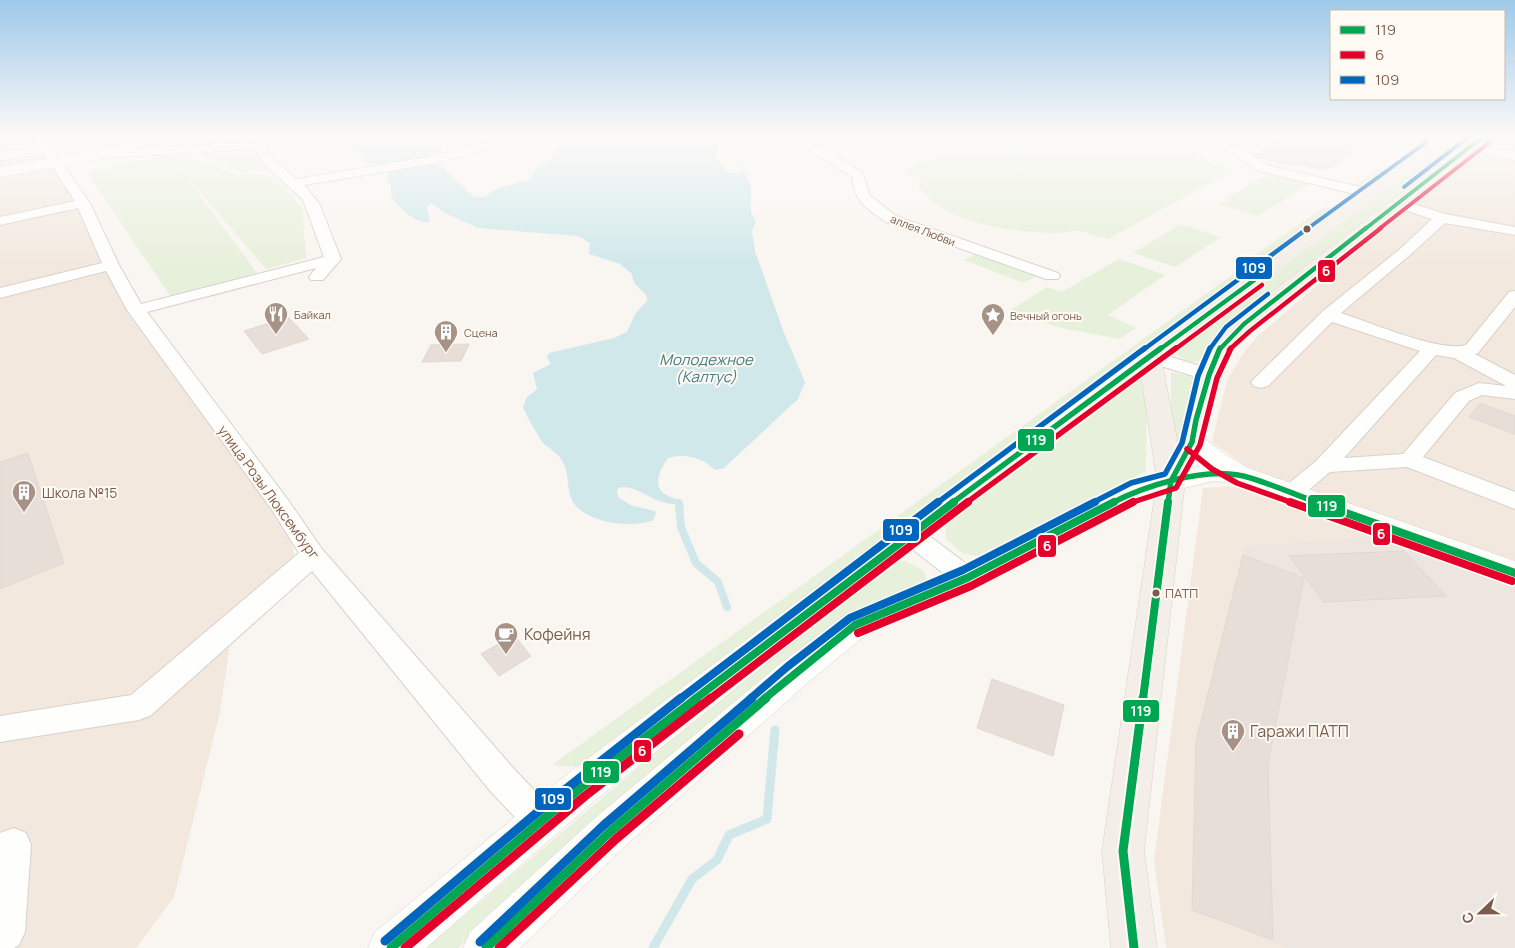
<svg xmlns="http://www.w3.org/2000/svg" width="1515" height="948" viewBox="0 0 1515 948" font-family="Manrope,sans-serif">
<style>
.residential{fill:#f2e8de}
.industrial{fill:#ede5e0}
.green{fill:#e7f0db}
.water{fill:#d0e8ea}
.pier{fill:#f9f5f0}
.lines{fill:none;stroke-linecap:round;stroke-linejoin:round}
.stream-far1{stroke:#d0e8ea;stroke-width:8}
.stream{stroke:#d0e8ea;stroke-width:9}
.building{fill:#e6ded7;stroke:#e2d8d2}
.street-casing{stroke:#d7d1cb;stroke-width:2}
.secondary-casing{stroke:#d9d2cb;stroke-width:1}
.primary-casing{stroke:#dad1cc;stroke-width:1}
.street{fill:#fefefd;fill-rule:evenodd}
.secondary{fill:#fefefd;fill-rule:evenodd}
.primary{fill:#f3eee8;fill-rule:evenodd}
.bus-1-far4-casing{stroke:#fffaf3;stroke-width:5.5}
.bus-1-far3-casing{stroke:#fffaf3;stroke-width:7}
.bus-1-far2-casing{stroke:#fffaf3;stroke-width:9}
.bus-1-far1-casing{stroke:#fffaf3;stroke-width:11}
.bus-1-casing{stroke:#fffaf3;stroke-width:13}
.bus-2-far4-casing{stroke:#fffaf3;stroke-width:5.5}
.bus-2-far3-casing{stroke:#fffaf3;stroke-width:7}
.bus-2-far2-casing{stroke:#fffaf3;stroke-width:9}
.bus-2-far1-casing{stroke:#fffaf3;stroke-width:11}
.bus-2-casing{stroke:#fffaf3;stroke-width:13}
.bus-3-far4-casing{stroke:#fffaf3;stroke-width:5.5}
.bus-3-far3-casing{stroke:#fffaf3;stroke-width:7}
.bus-3-far2-casing{stroke:#fffaf3;stroke-width:9}
.bus-3-far1-casing{stroke:#fffaf3;stroke-width:11}
.bus-3-casing{stroke:#fffaf3;stroke-width:13}
.bus-1-far4{stroke:#00a651;stroke-width:4}
.bus-1-far3{stroke:#00a651;stroke-width:4.5}
.bus-1-far2{stroke:#00a651;stroke-width:5.5}
.bus-1-far1{stroke:#00a651;stroke-width:8}
.bus-1{stroke:#00a651;stroke-width:9}
.bus-2-far4{stroke:#e4002b;stroke-width:4}
.bus-2-far3{stroke:#e4002b;stroke-width:4.5}
.bus-2-far2{stroke:#e4002b;stroke-width:5.5}
.bus-2-far1{stroke:#e4002b;stroke-width:8}
.bus-2{stroke:#e4002b;stroke-width:9}
.bus-3-far4{stroke:#0065bd;stroke-width:4}
.bus-3-far3{stroke:#0065bd;stroke-width:4.5}
.bus-3-far2{stroke:#0065bd;stroke-width:5.5}
.bus-3-far1{stroke:#0065bd;stroke-width:8}
.bus-3{stroke:#0065bd;stroke-width:9}
.bus-dot{fill:#7a5c4d;stroke:#fffaf3;stroke-width:2}
.labels{text-anchor:middle;dominant-baseline:central;stroke-width:4;stroke-linejoin:round;paint-order:stroke}
.far-street-label{font-size:11px;fill:#7a5c4d;stroke:#fffaf3}
.far-poi-label{font-size:11px;fill:#7a5c4d;stroke:#fffaf3;text-anchor:start}
.bus-label{font-size:13px;fill:#7a5c4d;stroke:#fffaf3;text-anchor:start}
.poi-label{font-size:14px;fill:#7a5c4d;stroke:#fffaf3;text-anchor:start}
.street-label{font-size:14px;fill:#7a5c4d;stroke:#fffaf3}
.water-label{font-size:15px;font-style:italic;fill:#437c86;stroke:#fffaf3}
.near-poi-label{font-size:16px;fill:#7a5c4d;stroke:#fffaf3;text-anchor:start}
.line-badge{stroke:#fffaf3;stroke-width:2}
.badge-label{font-size:14px;text-anchor:middle;font-weight:bold;fill:#fff}
</style>
<rect width="100%" height="100%" fill="#f9f5f0"/>
<g class="residential">
<path d="M0,135H30L48,160L0,169Z"/>
<path d="M1492,135H1515V566L1247,467L1212,442L1227,380L1247,348L1258,336Z"/>
<path d="M52,165L75,201L0,218V175Z"/>
<path d="M79,208L111,260L0,288V225Z"/>
<path d="M116,269L280,505L294,553L297,576L230,643L220,712L174,897L136,948H0V298Z"/>
<path d="M1240,486L1515,588V948H1166L1154,861L1203,488Z"/>
</g>
<path class="industrial" d="M1401,536L1515,578V948H1290L1192,910L1196,741L1246,546Z"/>
<g class="green">
<path d="M870,135H947L907,148Z"/>
<path d="M996,135H1151L1183,145L1215,165L1235,170L1108,239C1098,237 1088,232 1078,231C1071,231 1063,233 1055,233C1016,233 940,223 919,186L922,178L902,171Z"/>
<path d="M1393,135H1435L1427,153L1389,138Z"/>
<path d="M1442,135H1468L1474,138L1204,359C1194,365 1184,361 1176,353L1183,343L1434,156L1442,145Z"/>
<path d="M242,147L260,149L273,170L244,172L207,158L198,150Z"/>
<path d="M169,155L215,166L232,174L272,176L302,207L306,258L266,269L177,165L257,273L171,297L87,172Z"/>
<path d="M1377,169L1393,173L1370,189L1353,187Z"/>
<path d="M1268,174L1286,175L1312,182L1258,216L1218,204Z"/>
<path d="M1324,207L1345,208L1258,270L1246,261Z"/>
<path d="M1181,224L1221,237L1175,267L1133,253Z"/>
<path d="M978,252L1040,274L1024,283L964,260Z"/>
<path d="M1119,259L1165,275L1108,315L1136,328L1119,339L1057,327L1011,310L1047,287L1062,292Z"/>
<path d="M1239,270L1245,279L582,767L552,765Z"/>
<path d="M1171,372L1198,378L1177,447L1171,445Z"/>
<path d="M1141,376L1147,380L1146,471L986,557L964,554L946,539L945,523Z"/>
<path d="M905,561L923,570L928,582L500,910L458,948H426L741,680L893,562Z"/>
</g>
<g class="water">
<path d="M327,135H439V140L444,146L442,151L426,157L372,164L365,162L360,150L345,147Z"/>
<path d="M562,135H725L728,146L751,184V212L756,222L752,231L755,251L784,333L805,382L798,399L724,468L716,470C711,468 709,465 705,462C695,456 679,454 668,458C662,466 652,484 663,493C667,496 674,498 679,500V503C658,509 637,483 619,488L617,491L618,497L630,505L655,511L656,514L653,520C632,529 583,523 572,500C566,487 570,471 561,459C557,453 550,449 544,444C539,438 526,415 523,407L527,397L537,389L533,373L551,364L547,357L549,353L614,338L627,332L635,314L647,301V296L635,284L631,273L620,264L589,254L590,243L578,236L478,228L445,213L431,203L427,207L430,222C416,224 400,209 393,199C389,192 393,186 387,180L389,170L433,163L441,166L474,197H485L494,190L530,179L537,167L552,158L556,152L557,143Z"/>
</g>
<path class="pier" d="M728,146L734,158L743,172L730,173L717,160V147Z"/>
<g class="lines">
<path class="stream-far1" d="M679,503L681,527L696,563L718,582L727,607"/>
<path class="stream" d="M653,948L692,879L717,860L729,835L767,819L775,730"/>
</g>
<g class="building">
<path d="M1284,135H1369L1342,150L1353,153L1326,170L1299,164L1295,166L1259,158L1254,155L1283,138Z"/>
<path d="M288,317L309,339L262,354L244,331Z"/>
<path d="M469,344L461,361L422,362L431,345Z"/>
<path d="M1480,403L1515,416V434L1469,417Z"/>
<path d="M28,453L64,563L0,589V462Z"/>
<path d="M1404,551L1446,596L1324,602L1289,556Z"/>
<path d="M1243,555L1304,578L1268,764L1273,940L1192,910L1196,741Z"/>
<path d="M514,635L531,656L499,676L481,654Z"/>
<path d="M992,679L1064,705L1053,756L977,728Z"/>
</g>
<g class="lines">
<g class="street-casing">
<g id="street">
<path d="M31,135H42L90,203L119,265L141,304L324,257L303,200L266,166L256,151L249,149L102,158L96,154L98,151L250,142L264,147L275,160L296,179L433,156L491,142L495,143L497,145L495,147L433,164L304,185L319,203L341,259L323,280H311L309,277L316,268L147,312L288,500L322,549L515,770L553,810L558,821L553,832L541,837L529,832L491,792L312,571L150,716L139,720L0,742V716L131,695L299,553L272,510L127,310L106,271L0,298V288L102,263L78,208L0,225V217L75,201L44,154L0,160V152L40,148Z"/>
<path d="M791,135H802L863,173L869,195L896,216L1058,273L1060,276L1058,279H1046L886,222C870,211 851,199 853,177L799,144Z"/>
<path d="M1202,135H1219L1267,165L1377,191L1379,194L1372,198L1259,171Z"/>
<path d="M1467,144L1515,152V160L1463,150L1461,148L1463,146Z"/>
<path d="M1398,199L1445,214L1515,227V235L1445,223L1410,255L1341,313C1369,322 1441,353 1466,345L1509,292L1515,291V307L1478,353L1475,354L1515,375V399L1482,395L1469,401L1423,457L1515,492V509L1407,467L1330,472L1299,498L1291,500L1283,498L1279,493L1283,488L1316,461L1420,351L1332,322L1268,386L1261,388L1254,386L1251,382L1323,311L1400,249L1432,219L1393,206L1391,203ZM1436,355L1454,358L1506,386L1479,383L1455,393L1403,454L1344,458Z"/>
<path d="M1149,350L1216,371L1219,375L1216,379L1209,381L1142,360L1140,356L1142,352Z"/>
<path d="M911,527L920,529L976,571L980,578L976,585L967,587L958,585L902,541L899,535L902,529Z"/>
<path d="M14,828L26,833L31,845L25,932L19,945L14,948H0V833Z"/>
</g>
</g>
<g class="secondary-casing">
<g id="secondary">
<path d="M152,135H172L170,138L102,158L0,177V167L100,150Z"/>
<path d="M1149,349L1157,351L1160,356L1157,361L834,610L593,802L426,948H368L375,932L565,776L810,592L1141,351Z"/>
<path d="M1192,434L1201,436L1226,455L1248,468L1515,561V584L1236,483L1213,481L1144,498L978,586L867,634L806,684L625,846L520,948H463L470,932L595,818L780,664L843,616L956,570L1125,485L1205,465L1183,448L1179,442L1183,436Z"/>
</g>
</g>
<g class="primary-casing">
<path id="primary" d="M1428,135H1442L1441,146L1432,156L1161,358L1178,444L1197,375L1210,346L1236,319L1477,135H1492L1252,329L1231,349L1221,375L1209,420L1205,442L1185,481L1144,851L1157,948H1111L1102,851L1157,481L1138,356L1141,351L1422,150L1427,145Z"/>
</g>
<use href="#street" class="street"/>
<use href="#secondary" class="secondary"/>
<use href="#primary" class="primary"/>
<g class="bus-1-far4-casing">
<path id="bus-1-far4" d="M1365,229L1485,135"/>
</g>
<g class="bus-1-far3-casing">
<g id="bus-1-far3">
<path d="M1159,350L1257,278"/>
<path d="M1219,350L1244,324L1366,228"/>
</g>
</g>
<g class="bus-1-far2-casing">
<g id="bus-1-far2">
<path d="M952,503L1161,348"/>
<path d="M1112,503C1144,486 1202,468 1238,475C1261,479 1295,495 1319,503"/>
<path d="M1168,503L1171,481L1192,442L1196,420L1209,375L1220,348"/>
</g>
</g>
<g class="bus-1-far1-casing">
<g id="bus-1-far1">
<path d="M1315,502L1515,573"/>
<path d="M695,699L954,502"/>
<path d="M764,699L855,625L967,578L1114,502"/>
<path d="M1143,699L1168,502"/>
</g>
</g>
<g class="bus-1-casing">
<g id="bus-1">
<path d="M391,948L579,789L697,698"/>
<path d="M486,948L610,832L766,698"/>
<path d="M1134,948L1123,851L1143,698"/>
</g>
</g>
<g class="bus-2-far4-casing">
<path id="bus-2-far4" d="M1379,229L1490,142"/>
</g>
<g class="bus-2-far3-casing">
<g id="bus-2-far3">
<path d="M1174,350L1262,285"/>
<path d="M1229,350L1250,331L1381,228"/>
</g>
</g>
<g class="bus-2-far2-casing">
<g id="bus-2-far2">
<path d="M1187,449L1212,469L1237,483L1293,503"/>
<path d="M966,503L1176,348"/>
<path d="M1130,503L1176,488L1200,445L1217,378L1231,348"/>
</g>
</g>
<g class="bus-2-far1-casing">
<g id="bus-2-far1">
<path d="M1290,502L1512,581"/>
<path d="M858,633L971,586L1133,502"/>
<path d="M710,699L968,502"/>
</g>
</g>
<g class="bus-2-casing">
<g id="bus-2">
<path d="M405,948L585,796L711,698"/>
<path d="M499,948L616,839L739,734"/>
</g>
</g>
<g class="bus-3-far4-casing">
<g id="bus-3-far4">
<path d="M1404,187L1471,135"/>
<path d="M1307,229L1421,146L1426,142V135"/>
</g>
</g>
<g class="bus-3-far3-casing">
<g id="bus-3-far3">
<path d="M1143,350L1308,228"/>
<path d="M1209,350L1226,327L1268,294"/>
</g>
</g>
<g class="bus-3-far2-casing">
<g id="bus-3-far2">
<path d="M937,503L1145,348"/>
<path d="M1092,503L1131,483L1165,474L1182,443L1198,376L1210,348"/>
</g>
</g>
<g class="bus-3-far1-casing">
<g id="bus-3-far1">
<path d="M680,699L938,502"/>
<path d="M750,699L787,667L850,618L963,570L1095,502"/>
</g>
</g>
<g class="bus-3-casing">
<g id="bus-3">
<path d="M385,941L552,800L681,698"/>
<path d="M480,942L604,825L752,698"/>
</g>
</g>
<use href="#bus-1-far4" class="bus-1-far4"/>
<use href="#bus-1-far3" class="bus-1-far3"/>
<use href="#bus-1-far2" class="bus-1-far2"/>
<use href="#bus-1-far1" class="bus-1-far1"/>
<use href="#bus-1" class="bus-1"/>
<use href="#bus-2-far4" class="bus-2-far4"/>
<use href="#bus-2-far3" class="bus-2-far3"/>
<use href="#bus-2-far2" class="bus-2-far2"/>
<use href="#bus-2-far1" class="bus-2-far1"/>
<use href="#bus-2" class="bus-2"/>
<use href="#bus-3-far4" class="bus-3-far4"/>
<use href="#bus-3-far3" class="bus-3-far3"/>
<use href="#bus-3-far2" class="bus-3-far2"/>
<use href="#bus-3-far1" class="bus-3-far1"/>
<use href="#bus-3" class="bus-3"/>
</g>
<linearGradient id="sky" x2="0" y2="1"><stop stop-color="#9ec9e9"/><stop offset="0.51" stop-color="#fcfaf8"/><stop offset="1" stop-color="#fcfaf8" stop-opacity="0"/></linearGradient>
<rect width="1515" height="267" fill="url(#sky)"/>
<defs>
<g id="restaurant-pin" transform="scale(1.25)"><path d="M0 17L-7.5 6A9.5 9.5 0 1 1 7.5 6Z" fill="#a69286" stroke="#fffaf3"/><path d="M-5-6h1v4h1v-4h1v4h1v-4h1v5L-1.5 .5V6h-2V.5L-5-1ZM5-6V6H3V1.5H1.5Q1.5-4 5-6Z" fill="#fff"/></g>
<g id="sight-pin" transform="scale(1.25)"><path d="M0 17L-7.5 6A9.5 9.5 0 1 1 7.5 6Z" fill="#a69286" stroke="#fffaf3"/><path d="M0-6L1.8-2.2L6-1.7L2.9 1.2L3.7 5.4L0 3.3L-3.7 5.4L-2.9 1.2L-6-1.7L-1.8-2.2Z" fill="#fff"/></g>
<g id="building-pin" transform="scale(1.25)"><path d="M0 17L-7.5 6A9.5 9.5 0 1 1 7.5 6Z" fill="#a69286" stroke="#fffaf3"/><path d="M-4-6H4V6H1V3H-1V6H-4ZM-2.5-4.3h1.7v1.8h-1.7ZM.8-4.3h1.7v1.8H.8ZM-2.5-1h1.7V.8h-1.7ZM.8-1h1.7V.8H.8Z" fill="#fff"/></g>
<g id="cafe-pin" transform="scale(1.25)"><path d="M0 17L-7.5 6A9.5 9.5 0 1 1 7.5 6Z" fill="#a69286" stroke="#fffaf3"/><path d="M-5.5-4.5H6V0H3Q3 3.5 0 3.5H-2.5Q-5.5 3.5-5.5 0ZM3-3.2v2h1.7v-2ZM-6 4.5H4V6H-6Z" fill="#fff"/></g>
</defs>
<g fill-rule="evenodd">
<use href="#restaurant-pin" x="276" y="314"/>
<use href="#sight-pin" x="993" y="315"/>
<use href="#building-pin" x="446" y="332"/>
<use href="#building-pin" x="24" y="492"/>
<use href="#cafe-pin" x="506" y="634"/>
<use href="#building-pin" x="1233" y="731"/>
</g>
<g class="bus-dot">
<circle cx="1307" cy="229" r="4.5"/>
<circle cx="1156" cy="593" r="4.5"/>
</g>
<g class="labels">
<g class="far-street-label">
<text transform="translate(923 230) rotate(21)">аллея Любви</text>
</g>
<g class="far-poi-label">
<text x="294" y="314">Байкал</text>
<text x="1010" y="315">Вечный огонь</text>
<text x="464" y="332">Сцена</text>
</g>
<g class="bus-label">
<text x="1165" y="593">ПАТП</text>
</g>
<g class="poi-label">
<text x="42" y="492">Школа №15</text>
</g>
<g class="street-label">
<text transform="translate(269 492) rotate(54)">улица Розы Люксембург</text>
</g>
<g class="water-label">
<text x="706" y="359">Молодежное<tspan x="706" dy="17">(Калтус)</tspan></text>
</g>
<g class="near-poi-label">
<text x="524" y="634">Кофейня</text>
<text x="1250" y="731">Гаражи ПАТП</text>
</g>
</g>
<g class="line-badge">
<rect x="1235" y="256" width="38" height="24" rx="5" fill="#0065bd"/>
<rect x="1317" y="259" width="19" height="24" rx="5" fill="#e4002b"/>
<rect x="1017" y="428" width="38" height="24" rx="5" fill="#00a651"/>
<rect x="1307" y="494" width="39" height="24" rx="5" fill="#00a651"/>
<rect x="882" y="518" width="38" height="24" rx="5" fill="#0065bd"/>
<rect x="1372" y="522" width="19" height="24" rx="5" fill="#e4002b"/>
<rect x="1037" y="534" width="20" height="24" rx="5" fill="#e4002b"/>
<rect x="1122" y="699" width="38" height="24" rx="5" fill="#00a651"/>
<rect x="633" y="739" width="19" height="24" rx="5" fill="#e4002b"/>
<rect x="582" y="760" width="38" height="24" rx="5" fill="#00a651"/>
<rect x="534" y="787" width="38" height="24" rx="5" fill="#0065bd"/>
</g>
<g class="badge-label">
<text x="1254" y="273">109</text>
<text x="1326" y="276">6</text>
<text x="1036" y="445">119</text>
<text x="1327" y="511">119</text>
<text x="901" y="535">109</text>
<text x="1381" y="539">6</text>
<text x="1047" y="551">6</text>
<text x="1141" y="716">119</text>
<text x="642" y="756">6</text>
<text x="601" y="777">119</text>
<text x="553" y="804">109</text>
</g>
<rect x="1330" y="10" width="175" height="90" fill="#fffaf3" stroke="#cabbb1"/>
<rect x="1340" y="26" width="25" height="8" fill="#00a651" stroke="#cabbb1"/>
<text x="1375" y="35" font-size="15" fill="#7a5c4d">119</text>
<rect x="1340" y="51" width="25" height="8" fill="#e4002b" stroke="#cabbb1"/>
<text x="1375" y="60" font-size="15" fill="#7a5c4d">6</text>
<rect x="1340" y="76" width="25" height="8" fill="#0065bd" stroke="#cabbb1"/>
<text x="1375" y="85" font-size="15" fill="#7a5c4d">109</text>
<g transform="translate(1480 913) rotate(248)" stroke="#fffaf3" stroke-width="4" paint-order="stroke">
<path d="M0-4L9 19L0 12L-9 19Z" fill="#7a5c4d"/>
<text y="-8" font-size="14" font-weight="bold" text-anchor="middle" fill="#7a5c4d">С</text>
</g>
</svg>
